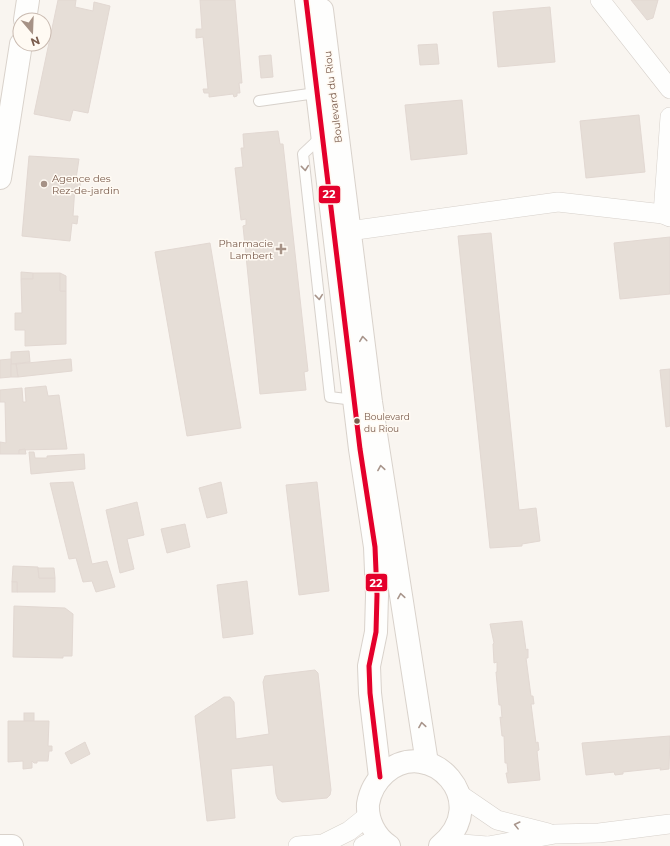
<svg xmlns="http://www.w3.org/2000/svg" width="670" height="846" viewBox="0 0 670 846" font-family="Montserrat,sans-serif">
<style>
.building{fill:#e6ded7;stroke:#e2d8d2}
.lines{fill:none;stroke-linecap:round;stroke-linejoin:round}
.lane-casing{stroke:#d7d1cb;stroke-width:12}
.street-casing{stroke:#d7d1cb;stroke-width:20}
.secondary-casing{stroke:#d9d2cb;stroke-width:24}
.lane{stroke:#fefefd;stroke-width:10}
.street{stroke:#fefefd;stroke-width:19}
.secondary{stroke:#fefefd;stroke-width:22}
.bus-1-casing{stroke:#fffaf3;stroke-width:8}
.bus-1{stroke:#e4002b;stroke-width:5}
.oneway{stroke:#a8958b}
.poi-dot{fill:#a69286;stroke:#fffaf3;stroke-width:1.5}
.bus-dot{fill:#7a5c4d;stroke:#fffaf3;stroke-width:1.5}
.labels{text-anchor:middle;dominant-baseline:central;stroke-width:3;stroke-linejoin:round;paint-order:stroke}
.bus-label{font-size:9px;fill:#7a5c4d;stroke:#fffaf3;text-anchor:start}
.street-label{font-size:10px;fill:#7a5c4d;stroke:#fffaf3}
.poi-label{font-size:10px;fill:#7a5c4d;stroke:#fffaf3;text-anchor:start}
.line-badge{stroke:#fffaf3;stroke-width:1.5}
.badge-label{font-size:11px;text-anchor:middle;font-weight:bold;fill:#fff}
</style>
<rect width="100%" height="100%" fill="#f9f5f0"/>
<g class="building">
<path d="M58,0H76L75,7L93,11L94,2L110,6L88,113L73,110L70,121L34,114Z"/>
<path d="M200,0H235L242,83H239L240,93H237V96L234,97L233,94L209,97V93H204L203,89H208L203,37L196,38V29H202Z"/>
<path d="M631,0H658L653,18L647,20Z"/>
<path d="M550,7L555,62L498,67L493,12Z"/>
<path d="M437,44L439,64L420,65L418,45Z"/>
<path d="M271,55L273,77L261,78L259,56Z"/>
<path d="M462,100L467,154L411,160L405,105Z"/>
<path d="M639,115L645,172L586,178L580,121Z"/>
<path d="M278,131L280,144H283L308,371L304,372L306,390L260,394L243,226L246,225V219L241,220L235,168L243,167L241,148H244L243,134Z"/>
<path d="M29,156L79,159L76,179H81L80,187L75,186L73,216H78L77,224L72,223L70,241L22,236Z"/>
<path d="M491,233L519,510L536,508L540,541L522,544V546L490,548L458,236Z"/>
<path d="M670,237V294L620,299L614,243Z"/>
<path d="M210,243L241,428L187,436L155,252Z"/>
<path d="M21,272L33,273V279H21Z"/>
<path d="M33,273H60V291H66V344L25,346V330H15V313H22L21,279H33Z"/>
<path d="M60,273L66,276V291H60Z"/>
<path d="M29,351L30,362L11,364V352Z"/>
<path d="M11,359V377L0,378V360Z"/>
<path d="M71,359L72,371L18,377L16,364Z"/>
<path d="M11,364H16L18,377H11Z"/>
<path d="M670,369V426L666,427L660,370Z"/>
<path d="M46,386L48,396L59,395L67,449L19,450V454H0V442L6,443L5,402H0V390L22,388L23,402H26L25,388Z"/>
<path d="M25,449L26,454H19V450Z"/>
<path d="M29,452H34L35,458H47V456L84,454L85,469L31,474Z"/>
<path d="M73,482L92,564L107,561L115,587L96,592L92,581L83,582L76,558L69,559L50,483Z"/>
<path d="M221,482L227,513L207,518L199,488Z"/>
<path d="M317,482L329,591L299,595L286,485Z"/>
<path d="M137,502L144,535L127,539L134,569L120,573L106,510Z"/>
<path d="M185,524L190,547L167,553L161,529Z"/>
<path d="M13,566L38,567L39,578H55V592H17V582H12Z"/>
<path d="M38,568H54L55,578H39Z"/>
<path d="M247,581L253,634L223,638L217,585Z"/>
<rect x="12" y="582" width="5" height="10"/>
<path d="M14,606L65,608L73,614L72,656H63V658L13,657Z"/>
<path d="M522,621L526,650L528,649V658H526L531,696H533L534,704H531L536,743L538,742L539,750L537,751L540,780L508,783L506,773H508L507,763H505L504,736H502L500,717L502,718L501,705H499L496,672H497V662L494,663L493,644L494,643L490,624Z"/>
<path d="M315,670L318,673L331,790L330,795L327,798L282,802L278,799L276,794L273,765L231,769L235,818L207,821L195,716L224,697H230L234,702L236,739L269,734L263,682L265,676Z"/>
<rect x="24" y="713" width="10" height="8"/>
<path d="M8,721H49L48,746H52V751H49L48,761H37V763H34L32,761V768L23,769V761L8,762Z"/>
<path d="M670,736L669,769L660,770L661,768L623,772V774L615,775L614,772L586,775L582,743Z"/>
<path d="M85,742L90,754L71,764L65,753Z"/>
</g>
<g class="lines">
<g class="lane-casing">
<g id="lane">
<path d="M259,101L316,93"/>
<path d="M322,136L303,154L330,397L354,400"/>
</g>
</g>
<g class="street-casing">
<g id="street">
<path d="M600,0L670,89"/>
<path d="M663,214L670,117"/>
<path d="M349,231L558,202L663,214L670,217"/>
<path d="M459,794L497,820L548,833"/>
<path d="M449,839L462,844L487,846"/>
<path d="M298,846L323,844L349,831L369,815"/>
<path d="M363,846L379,837"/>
<path d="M488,846L555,834L599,833L670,824"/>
</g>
</g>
<g class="secondary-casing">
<g id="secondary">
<path d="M306,0L360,449L375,547L377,595L376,632L369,666L370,693L380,777"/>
<path d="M322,10L371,402L427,763"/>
<path d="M25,20L28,0"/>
<path d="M0,178L21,44"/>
<path d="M0,846H12"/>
<path d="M389,846C375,837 367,820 368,804C370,792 376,781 385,773C430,734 494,802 440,846"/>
</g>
</g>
<use href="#lane" class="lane"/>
<use href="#street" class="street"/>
<use href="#secondary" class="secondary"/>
<g class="bus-1-casing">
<path id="bus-1" d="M306,0L360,449L375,547L377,595L376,632L369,666L370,693L380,777"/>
</g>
<use href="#bus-1" class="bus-1"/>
</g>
<defs><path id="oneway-chevron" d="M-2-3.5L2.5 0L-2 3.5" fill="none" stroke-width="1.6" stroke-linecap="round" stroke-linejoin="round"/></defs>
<g class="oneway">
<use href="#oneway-chevron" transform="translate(305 168) rotate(84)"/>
<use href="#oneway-chevron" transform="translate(319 297) rotate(84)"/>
<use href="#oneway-chevron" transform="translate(363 339) rotate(-97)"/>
<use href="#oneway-chevron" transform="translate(381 468) rotate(-99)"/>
<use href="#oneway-chevron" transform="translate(401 596) rotate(-99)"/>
<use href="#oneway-chevron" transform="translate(422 725) rotate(-99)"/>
<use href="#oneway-chevron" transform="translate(517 825) rotate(-166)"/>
</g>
<g class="poi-dot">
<circle cx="44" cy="184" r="4"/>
<path d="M279 243h4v4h4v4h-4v4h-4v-4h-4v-4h4z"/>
</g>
<circle class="bus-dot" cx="357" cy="421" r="3.5"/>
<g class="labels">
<g class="bus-label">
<text x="364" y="416">Boulevard<tspan x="364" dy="12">du Riou</tspan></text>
</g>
<g class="street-label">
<text transform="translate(333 97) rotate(-97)">Boulevard du Riou</text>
</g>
<g class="poi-label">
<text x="52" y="178">Agence des<tspan x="52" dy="12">Rez-de-jardin</tspan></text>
<text x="273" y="243" text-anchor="end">Pharmacie<tspan x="273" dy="12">Lambert</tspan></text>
</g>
</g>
<g class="line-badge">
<rect x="318" y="185" width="23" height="19" rx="4" fill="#e4002b"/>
<rect x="365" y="573" width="23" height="19" rx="4" fill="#e4002b"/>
</g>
<g class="badge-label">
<text x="329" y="198">22</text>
<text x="376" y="587">22</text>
</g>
<g transform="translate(32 32) rotate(161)"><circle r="19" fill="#fffaf3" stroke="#cabbb1"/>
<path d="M0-3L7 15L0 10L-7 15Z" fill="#a69286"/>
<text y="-6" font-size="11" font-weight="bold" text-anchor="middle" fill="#7a5c4d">N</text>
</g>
</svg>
